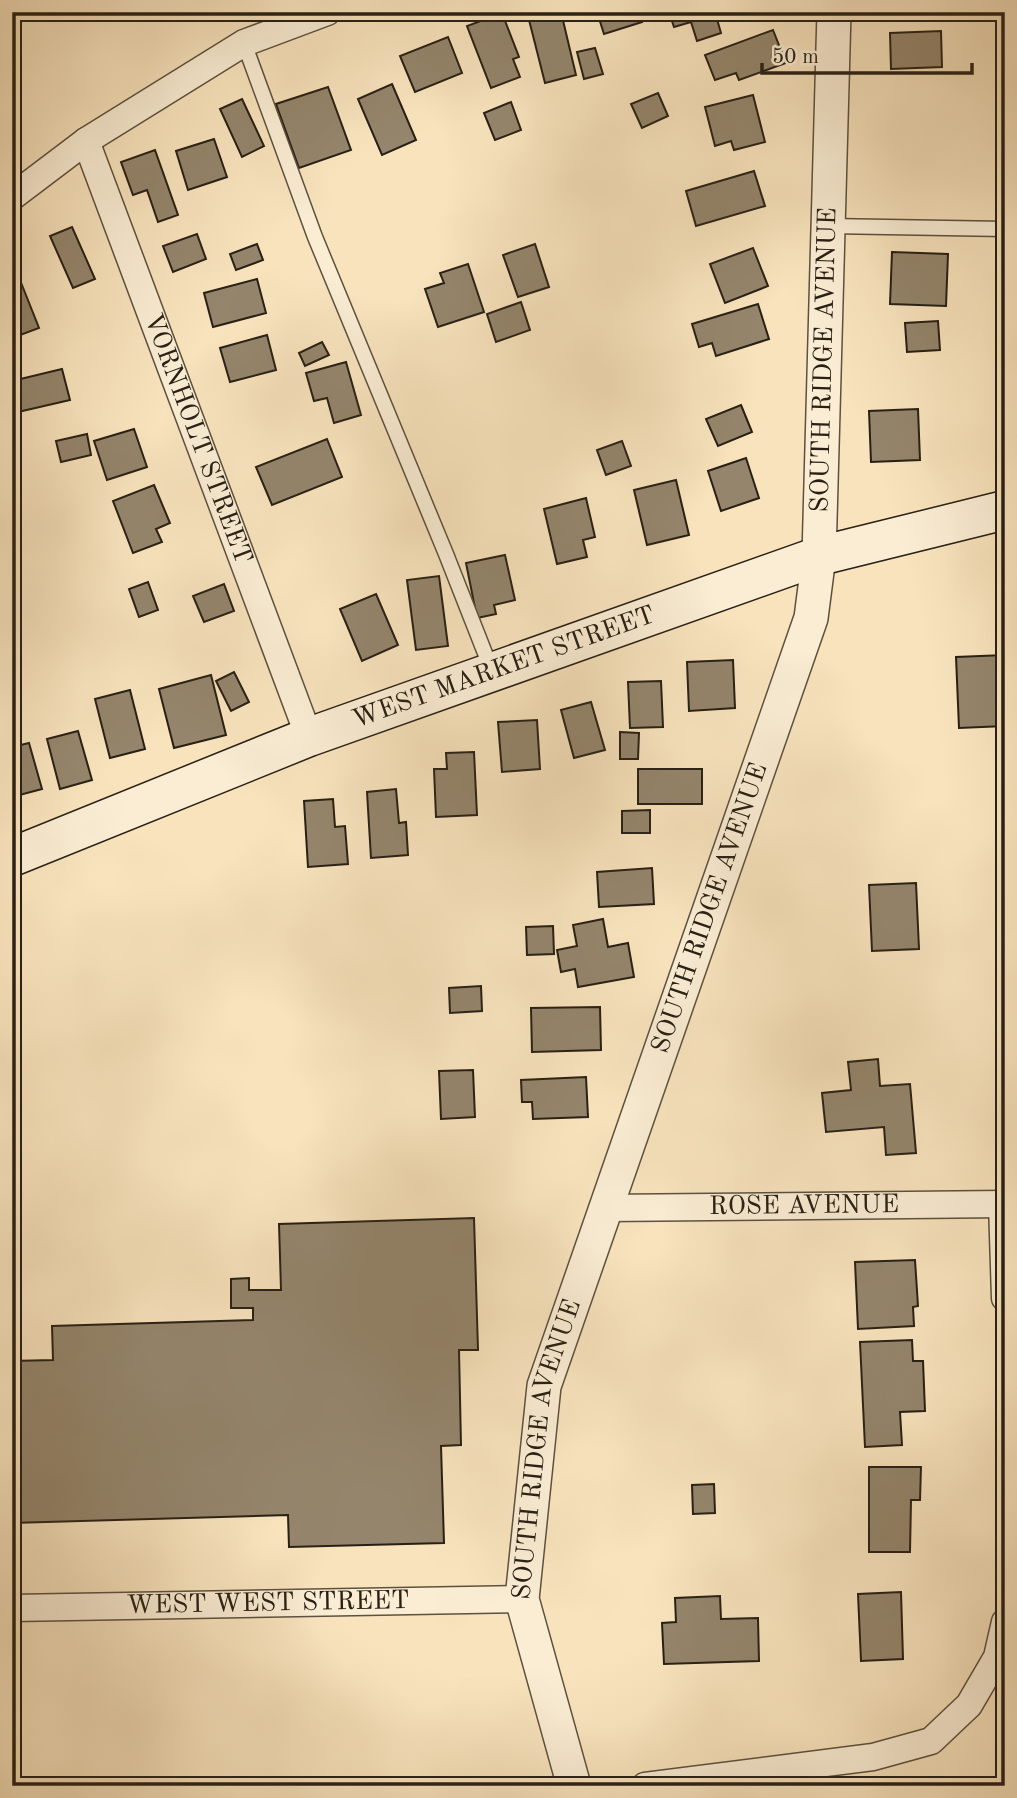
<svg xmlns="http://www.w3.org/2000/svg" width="1017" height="1798" viewBox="0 0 1017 1798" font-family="'Old Standard TT',serif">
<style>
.building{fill:#94856c;stroke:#282015;stroke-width:2}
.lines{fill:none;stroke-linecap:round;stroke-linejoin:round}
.service-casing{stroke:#5c513f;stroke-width:17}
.minor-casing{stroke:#5c513f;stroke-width:29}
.tertiary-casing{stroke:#5c513f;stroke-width:36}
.secondary-casing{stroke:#282015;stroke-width:41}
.service{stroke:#faedd4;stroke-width:14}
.minor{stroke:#faedd4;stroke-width:26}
.tertiary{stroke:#faedd4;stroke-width:33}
.secondary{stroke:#faedd4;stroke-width:38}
.labels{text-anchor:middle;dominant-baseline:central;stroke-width:5;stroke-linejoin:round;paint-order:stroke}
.street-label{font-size:26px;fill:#282015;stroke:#faedd4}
</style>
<rect width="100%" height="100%" fill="#f8e3bd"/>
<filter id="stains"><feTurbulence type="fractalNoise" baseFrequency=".00286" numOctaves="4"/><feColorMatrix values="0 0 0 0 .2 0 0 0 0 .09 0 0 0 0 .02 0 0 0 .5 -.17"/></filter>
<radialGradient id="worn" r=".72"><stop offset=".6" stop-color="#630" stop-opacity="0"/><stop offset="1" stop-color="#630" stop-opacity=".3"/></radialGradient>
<g class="building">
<path d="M527,12H561L576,75L545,83Z"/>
<path d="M597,12H639L642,22L604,34Z"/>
<path d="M669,12H715L721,33L697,41L691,22L674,27Z"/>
<path d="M502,13L519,57L513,59L520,77L491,88L467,26Z"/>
<path d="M773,30L786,63L739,80L736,73L715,80L705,55Z"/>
<path d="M941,31L942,67L891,69L890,33Z"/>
<path d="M448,37L462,73L415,92L400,56Z"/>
<path d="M595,48L603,74L584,79L577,52Z"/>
<path d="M392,84L416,140L382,155L358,99Z"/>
<path d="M328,87L351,150L299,168L276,104Z"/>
<path d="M658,93L668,116L642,128L631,104Z"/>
<path d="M753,95L765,142L734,150L731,141L715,146L705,107Z"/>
<path d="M242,99L264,146L242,157L220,109Z"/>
<path d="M511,102L521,130L495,140L484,113Z"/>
<path d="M214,139L227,177L188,190L176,151Z"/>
<path d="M155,150L178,215L158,222L147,190L133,195L121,162Z"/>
<path d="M754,171L765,206L696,226L686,191Z"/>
<path d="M72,227L95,279L73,288L50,236Z"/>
<path d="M197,234L206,259L173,272L163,246Z"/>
<path d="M257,244L263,260L236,270L230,254Z"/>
<path d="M535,244L549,287L518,297L503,255Z"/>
<path d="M753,248L768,286L725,303L710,264Z"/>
<path d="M892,252L948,254L946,306L890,304Z"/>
<path d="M468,264L484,312L438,327L425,289L444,283L440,273Z"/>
<path d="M16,270L39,328L12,338V271Z"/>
<path d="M257,279L266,313L213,327L204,293Z"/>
<path d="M521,302L530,330L496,342L487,314Z"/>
<path d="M758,304L769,339L716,356L712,343L699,347L692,324Z"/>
<path d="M938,321L940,350L907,352L905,323Z"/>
<path d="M267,335L276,370L230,382L220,348Z"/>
<path d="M322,342L329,355L305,366L299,353Z"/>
<path d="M346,362L361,415L334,423L327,398L314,401L306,373Z"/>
<path d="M62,369L70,400L18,412L12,381Z"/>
<path d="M741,405L752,432L718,446L706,419Z"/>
<path d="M918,409L920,460L871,462L869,411Z"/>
<path d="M134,429L147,467L107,480L94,441Z"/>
<path d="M87,434L91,455L61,462L56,441Z"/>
<path d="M327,439L342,477L272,505L256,467Z"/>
<path d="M622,441L631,466L606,475L597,450Z"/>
<path d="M746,458L759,498L721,511L708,471Z"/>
<path d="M676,480L689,535L647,545L634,490Z"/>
<path d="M154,485L170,523L156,529L162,542L133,553L113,501Z"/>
<path d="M586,498L595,537L583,540L587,557L557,564L544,509Z"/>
<path d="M505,555L515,600L494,605L496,614L477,618L466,563Z"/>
<path d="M439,576L448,646L416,650L407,580Z"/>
<path d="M148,582L158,610L139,617L129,589Z"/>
<path d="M224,584L234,611L204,622L193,596Z"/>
<path d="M376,594L398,645L362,661L340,609Z"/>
<path d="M1005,655V726L959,728L956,657Z"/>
<path d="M733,660L735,708L689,711L687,662Z"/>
<path d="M234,672L249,702L231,711L216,681Z"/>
<path d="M211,675L226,735L174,748L159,689Z"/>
<path d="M661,681L663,727L630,728L628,682Z"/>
<path d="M130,690L145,749L110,758L95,699Z"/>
<path d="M591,702L605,750L574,758L561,710Z"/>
<path d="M537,720L540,769L502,772L498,722Z"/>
<path d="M78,731L92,780L60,789L47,739Z"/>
<path d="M620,732L639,733L638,759H620Z"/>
<path d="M29,743L42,789L12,797V747Z"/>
<path d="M474,752L477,815L436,817L434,769H447L446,753Z"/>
<rect x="638" y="769" width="64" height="35"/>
<path d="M396,789L399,823L406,822L408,855L371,858L367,792Z"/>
<path d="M333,799L335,827L345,826L348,864L308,867L304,801Z"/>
<path d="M650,810V833H622V811Z"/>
<path d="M652,868L654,904L599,907L597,872Z"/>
<path d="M916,883L919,949L872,951L869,885Z"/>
<path d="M603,919L608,947L628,943L634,977L578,987L575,969L561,972L557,950L577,946L573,925Z"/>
<path d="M553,926L554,954L527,955L526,927Z"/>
<path d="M481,986L482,1011L450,1013L449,988Z"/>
<path d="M600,1007L601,1050L532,1052L531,1008Z"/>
<path d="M878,1059L880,1086L910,1084L916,1153L886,1155L884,1127L826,1132L822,1093L851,1090L848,1062Z"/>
<path d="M473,1070L475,1117L441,1119L439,1071Z"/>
<path d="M586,1077L588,1117L533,1119L532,1102H522L521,1080Z"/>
<path d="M474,1218L478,1350H459L461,1445L441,1446L444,1543L289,1547L288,1515L12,1523V1361L53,1360L52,1326L253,1320V1308H231V1279L249,1278V1290H281L279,1224Z"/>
<path d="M915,1260L918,1306L913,1307L914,1326L858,1329L855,1262Z"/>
<path d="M912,1340L913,1361H923L925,1411L900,1412L902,1445L865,1447L860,1342Z"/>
<path d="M869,1467H921L920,1500H911L910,1552H869Z"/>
<path d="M714,1484L715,1513L693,1514L692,1485Z"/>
<path d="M901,1592L903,1659L861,1661L858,1594Z"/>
<path d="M720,1596L721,1619L758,1618L759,1661L664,1664L662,1623L676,1622L675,1598Z"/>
</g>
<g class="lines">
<g class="service-casing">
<g id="service">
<path d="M244,43L315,237L446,554L492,671"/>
<path d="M828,226L1005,229"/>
</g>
</g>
<g class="minor-casing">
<g id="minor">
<path id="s1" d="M86,141L309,737"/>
<path d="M12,197L86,141L244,43L327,12"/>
<path d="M1002,1204L1005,1298"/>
<path id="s2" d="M606,1208L1005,1204"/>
<path id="s3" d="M12,1608L522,1599"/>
<path d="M645,1786L873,1757L931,1741L969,1705L997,1657L1005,1622"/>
</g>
</g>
<g class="tertiary-casing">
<g id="tertiary">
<path id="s4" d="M574,1786L522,1599L544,1386L811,618L819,556L834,12"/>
</g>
</g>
<g class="secondary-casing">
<g id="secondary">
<path id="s5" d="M12,857L309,737L819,556L1005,510"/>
</g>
</g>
<use href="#service" class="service"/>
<use href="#minor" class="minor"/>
<use href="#tertiary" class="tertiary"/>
<use href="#secondary" class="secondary"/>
</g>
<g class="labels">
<g class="street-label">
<text stroke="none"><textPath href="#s4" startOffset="1480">SOUTH RIDGE AVENUE</textPath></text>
<text stroke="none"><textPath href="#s1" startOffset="318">VORNHOLT STREET</textPath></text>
<text stroke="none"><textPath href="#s5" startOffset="527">WEST MARKET STREET</textPath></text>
<text stroke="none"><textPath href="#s4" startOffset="914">SOUTH RIDGE AVENUE</textPath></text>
<text stroke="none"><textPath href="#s2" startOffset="198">ROSE AVENUE</textPath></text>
<text stroke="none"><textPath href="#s4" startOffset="346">SOUTH RIDGE AVENUE</textPath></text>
<text stroke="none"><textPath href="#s3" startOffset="256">WEST WEST STREET</textPath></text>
</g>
</g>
<rect width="1017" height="1798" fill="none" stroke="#f8e3bd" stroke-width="42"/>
<rect x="14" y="14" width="989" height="1770" fill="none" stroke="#282015" stroke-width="3.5"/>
<rect x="21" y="21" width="975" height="1756" fill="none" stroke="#282015" stroke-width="2"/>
<path d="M762 63v10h210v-10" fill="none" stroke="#282015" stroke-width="3.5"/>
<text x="772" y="63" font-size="21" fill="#282015" stroke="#faedd4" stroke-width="5" paint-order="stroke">50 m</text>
<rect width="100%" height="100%" filter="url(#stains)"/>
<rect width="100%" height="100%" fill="url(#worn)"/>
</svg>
